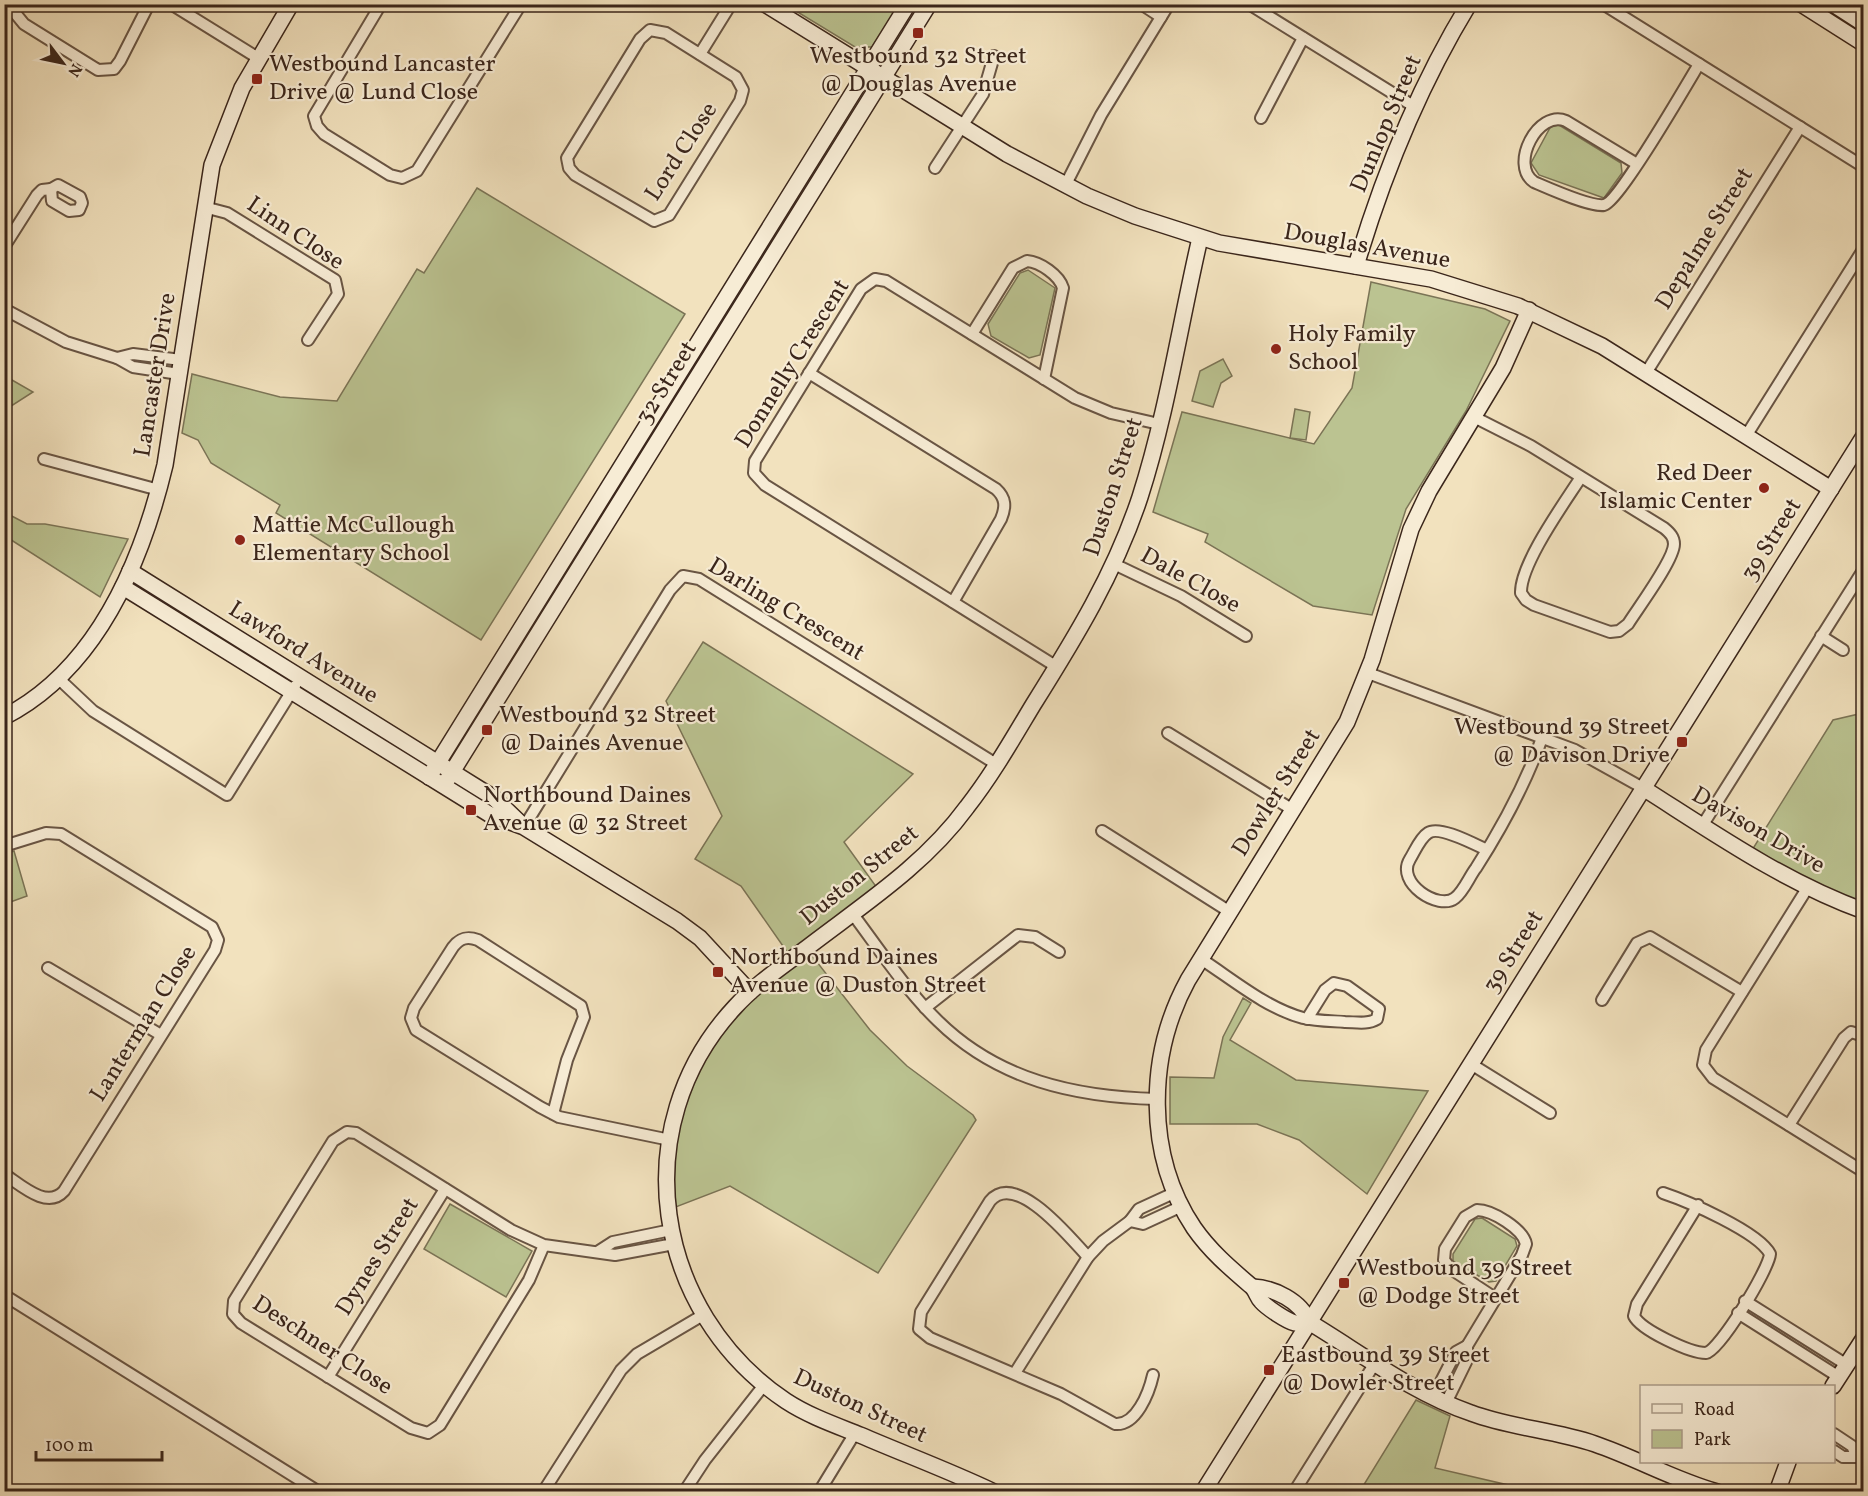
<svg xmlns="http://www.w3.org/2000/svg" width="1868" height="1496" viewBox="0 0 1868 1496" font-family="Vollkorn,serif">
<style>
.green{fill:#bbc391;stroke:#7b7456;stroke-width:1.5}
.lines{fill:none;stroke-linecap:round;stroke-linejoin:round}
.street-casing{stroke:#695544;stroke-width:14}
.secondary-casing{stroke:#3b261b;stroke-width:18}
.street{stroke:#f7ecd5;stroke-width:10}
.secondary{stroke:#f7ecd5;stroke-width:15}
.poi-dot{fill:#8f2418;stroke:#f7ecd5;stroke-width:2}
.labels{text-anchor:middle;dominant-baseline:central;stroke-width:4.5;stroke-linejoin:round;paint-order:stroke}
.poi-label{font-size:24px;fill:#3b261b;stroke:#f7ecd5;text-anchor:start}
.street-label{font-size:24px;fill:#3b261b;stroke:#f7ecd5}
</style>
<rect width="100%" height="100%" fill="#f2e2be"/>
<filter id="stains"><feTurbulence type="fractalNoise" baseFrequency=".00333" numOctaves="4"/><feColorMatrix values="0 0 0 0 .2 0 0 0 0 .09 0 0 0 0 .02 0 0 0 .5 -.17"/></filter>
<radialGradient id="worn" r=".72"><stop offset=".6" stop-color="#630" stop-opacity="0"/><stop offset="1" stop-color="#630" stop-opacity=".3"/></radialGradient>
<g class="green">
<path d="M786,5H899L872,47H855Z"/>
<path d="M1559,125L1621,163L1622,173L1604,198L1539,175L1531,163L1551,126Z"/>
<path d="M477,188L685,314L481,640L276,513L280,505L211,463L198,440L182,433L192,374L280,397L337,401L417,269L424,273Z"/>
<path d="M1028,270L1055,288L1040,355L1029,358L991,336L988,324L1020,273Z"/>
<path d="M1371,282L1485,309L1510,321L1466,411L1406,509L1372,615L1313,606L1205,542L1208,534L1153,512L1182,412L1314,444L1352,388Z"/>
<path d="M1223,359L1232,376L1221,383L1213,407L1192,401L1200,371Z"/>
<path d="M5,376L33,392L5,410H4Z"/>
<path d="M1295,409L1310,412L1306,440L1290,438Z"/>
<path d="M4,512L27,524H45L128,539L100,597L5,536Z"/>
<path d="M703,642L913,774L844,842L880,892L806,948L870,1030L907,1066L973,1115L976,1120L878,1273L730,1186L668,1210L670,1140L714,1033L792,959L741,886L695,859L722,816L666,701Z"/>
<path d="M1863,713V911L1749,855L1833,720Z"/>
<path d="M14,851L27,896L5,904V854Z"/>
<path d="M1243,998L1251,1003L1230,1040L1296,1080L1428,1091L1367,1194L1299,1140L1257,1124H1170V1077L1214,1078L1223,1037Z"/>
<path d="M450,1204L532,1251L506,1297L424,1249Z"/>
<path d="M1482,1218L1515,1239L1517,1246L1496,1281L1489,1282L1453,1261V1254L1475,1219Z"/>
<path d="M1416,1400L1450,1416L1435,1468L1534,1491H1360Z"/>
</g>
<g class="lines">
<g class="street-casing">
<g id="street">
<path d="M16,4L15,13L24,24L98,70L114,69L120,61L149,4"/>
<path d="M171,4L258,58"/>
<path d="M381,4L314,116L317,126L324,134L390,175L402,178L417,171L521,4"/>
<path d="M1141,4L1161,17"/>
<path d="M1249,4L1415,107"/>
<path d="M1603,4L1864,167"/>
<path d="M650,30L666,33L736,77L743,90L740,101L669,215L654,221L575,175L569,168L567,158L640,39Z"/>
<path d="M700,54L731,4"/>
<path d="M1261,118L1303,38"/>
<path d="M1637,164L1566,121C1538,109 1509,165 1534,182C1548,188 1590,207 1604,205C1618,203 1687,84 1699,64"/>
<path d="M935,168L983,94L994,56"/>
<path d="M58,185L80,197L82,203L79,210L69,211L52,201L51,189Z"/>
<path d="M1065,186L1101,115L1169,4"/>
<path d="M204,207L227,213L335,280L338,294L308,340"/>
<path d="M4,247L37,195L42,190L51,189"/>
<path d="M4,309L66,342L117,358L133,367L179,374"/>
<path d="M972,334L1013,268L1027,261C1040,262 1059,275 1063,288L1044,379"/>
<path d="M117,358L133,354L181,360"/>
<path d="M809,373L996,489C1006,498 1006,507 1001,519L953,602"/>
<path d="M1646,373L1800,127"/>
<path d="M1474,417L1531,446L1664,528C1670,533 1674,537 1674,544C1674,560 1638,608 1628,624L1619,631L1610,632L1534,605L1526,600L1521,593C1520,564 1565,502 1581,477"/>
<path d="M1746,436L1864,248"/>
<path d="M44,459L159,490"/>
<path d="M1114,564L1181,596L1246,636"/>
<path d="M1821,636L1843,650"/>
<path d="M1057,667L765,485L754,473L755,461L861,289L875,279L886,281L1075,398L1111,413L1159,424"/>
<path d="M1368,673L1575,750L1643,788"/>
<path d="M59,679L93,711L227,795L295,686"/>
<path d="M1168,733L1293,810"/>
<path d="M1702,826L1864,569"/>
<path d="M524,827L670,590L683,576L699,579L996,764"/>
<path d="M1102,831L1230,912"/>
<path d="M4,846L46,833L61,834L212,927L218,940L215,950L64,1191C47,1210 21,1185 4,1174"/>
<path d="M1487,850C1474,844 1439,825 1428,833C1420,838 1415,851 1410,859C1395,883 1439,911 1455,898C1464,891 1469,877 1476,868C1503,826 1525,785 1542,738"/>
<path d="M1808,887L1706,1050L1703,1065L1713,1078L1864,1172"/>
<path d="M852,913C879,949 905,989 938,1021C998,1080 1075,1097 1157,1099"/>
<path d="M1201,959C1232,979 1266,1008 1303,1018C1316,1021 1331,1021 1345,1022C1355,1022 1367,1025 1377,1019L1379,1009L1347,986L1334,983L1325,990L1307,1019"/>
<path d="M48,968L161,1035"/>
<path d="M1602,1000L1637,943L1650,937L1742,992"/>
<path d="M925,1008L1018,935L1035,937L1059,952"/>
<path d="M1471,1064L1550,1113"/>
<path d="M553,1114L567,1060L584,1017L581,1006L478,940C467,936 460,938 453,947L414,1008L411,1018L416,1030L540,1107L559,1117L670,1140"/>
<path d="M1789,1125L1844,1038L1851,1032L1864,1036"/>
<path d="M1663,1193C1687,1201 1759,1232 1770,1254C1769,1269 1720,1350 1706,1353C1690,1353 1641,1330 1634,1316L1637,1304L1698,1205"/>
<path d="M1130,1221L1143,1224L1182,1206"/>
<path d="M544,1245L529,1280L440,1425L428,1433L411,1428L241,1323L233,1314L234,1301L333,1141L347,1132L356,1133L511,1230L544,1245L615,1255L674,1244"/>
<path d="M599,1251L613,1242L671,1230"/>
<path d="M1088,1257C1071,1239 1016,1170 990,1201L921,1312L919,1329L930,1338L1061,1394L1115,1424C1136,1426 1149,1393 1153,1375"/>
<path d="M4,1295L319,1492"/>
<path d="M1745,1301L1847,1365"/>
<path d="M1738,1313L1839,1377"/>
<path d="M1015,1373L1088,1257L1103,1241L1130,1221L1139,1209L1176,1192"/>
<path d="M328,1377L445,1189"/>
<path d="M1433,1397L1456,1352L1467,1346"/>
<path d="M1446,1403L1467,1360V1346L1522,1255L1526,1244C1523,1229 1492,1210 1477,1210L1465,1217L1445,1249L1444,1260L1451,1269L1495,1298"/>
<path d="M1834,1434L1852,1446L1857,1457L1864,1460"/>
<path d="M1834,1451L1843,1457H1857"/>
<path d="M543,1492L621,1370L637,1354L703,1315"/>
<path d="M684,1492L705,1460L764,1385"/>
<path d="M819,1492L855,1433"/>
<path d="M1294,1492L1375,1363"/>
</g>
</g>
<g class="secondary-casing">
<g id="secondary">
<path d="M765,4L1007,154L1087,196L1135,216L1219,243L1431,279L1518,306L1602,346L1831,489"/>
<path d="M1801,4L1864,44"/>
<path d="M1833,4L1864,24"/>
<path d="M1356,266C1383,175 1419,86 1469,4"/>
<path d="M130,571L494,798L520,823"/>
<path d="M123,587L489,814L524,827L677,921L700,938L750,992"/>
<path d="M4,717C98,669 142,561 165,465L212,165L242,88L291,4"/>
<path d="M429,777L908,4"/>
<path d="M444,785L929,4"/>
<path d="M1643,788C1714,833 1784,882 1864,911"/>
<path d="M1253,1287C1274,1288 1301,1301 1309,1322"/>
<path d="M1309,1322C1305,1322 1299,1324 1295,1323C1287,1321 1267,1308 1261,1301C1257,1297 1256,1290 1251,1286C1230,1268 1210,1251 1194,1228C1145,1155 1147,1055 1188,980L1347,722L1372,660L1411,529L1429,491L1503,368L1529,310"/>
<path d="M1309,1322C1362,1354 1413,1393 1471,1413C1511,1428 1554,1430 1595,1444C1636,1458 1674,1480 1717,1492"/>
<path d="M1833,1386L1864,1338"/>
<path d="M994,1492C950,1471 904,1454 860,1435C835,1425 809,1416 786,1401C653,1312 624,1126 735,1007C755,985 780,968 804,950C861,906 924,866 967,807C992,775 1012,740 1033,705C1075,638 1115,573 1140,497C1167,413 1180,324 1200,238"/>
<path d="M1203,1492L1864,436"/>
<path d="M1777,1492L1788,1462"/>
</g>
</g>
<use href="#street" class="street"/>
<use href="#secondary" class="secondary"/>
</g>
<g class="poi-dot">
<rect x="912" y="27" width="12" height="12" rx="3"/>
<rect x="251" y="73" width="12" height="12" rx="3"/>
<circle cx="1276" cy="349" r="6"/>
<circle cx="1764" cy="488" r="6"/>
<circle cx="240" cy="540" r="6"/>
<rect x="481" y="724" width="12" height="12" rx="3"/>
<rect x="1676" y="736" width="12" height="12" rx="3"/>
<rect x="465" y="804" width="12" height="12" rx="3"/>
<rect x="712" y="966" width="12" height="12" rx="3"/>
<rect x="1338" y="1277" width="12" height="12" rx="3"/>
<rect x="1263" y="1364" width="12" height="12" rx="3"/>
</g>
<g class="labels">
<g class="poi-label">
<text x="918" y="57" text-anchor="middle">Westbound 32 Street<tspan x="918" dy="28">@ Douglas Avenue</tspan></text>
<text x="269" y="65">Westbound Lancaster<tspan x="269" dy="28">Drive @ Lund Close</tspan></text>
<text x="1288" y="335">Holy Family<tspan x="1288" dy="28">School</tspan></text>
<text x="1752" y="474" text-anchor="end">Red Deer<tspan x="1752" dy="28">Islamic Center</tspan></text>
<text x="252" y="526">Mattie McCullough<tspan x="252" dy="28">Elementary School</tspan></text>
<text x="499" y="716">Westbound 32 Street<tspan x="499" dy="28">@ Daines Avenue</tspan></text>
<text x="1670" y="728" text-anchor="end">Westbound 39 Street<tspan x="1670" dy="28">@ Davison Drive</tspan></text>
<text x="483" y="796">Northbound Daines<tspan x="483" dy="28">Avenue @ 32 Street</tspan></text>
<text x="730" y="958">Northbound Daines<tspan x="730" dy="28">Avenue @ Duston Street</tspan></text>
<text x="1356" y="1269">Westbound 39 Street<tspan x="1356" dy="28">@ Dodge Street</tspan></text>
<text x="1281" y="1356">Eastbound 39 Street<tspan x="1281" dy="28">@ Dowler Street</tspan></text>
</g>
<g class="street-label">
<text transform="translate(1387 124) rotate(-67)">Dunlop Street</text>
<text transform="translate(682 152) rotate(-57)">Lord Close</text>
<text transform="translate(295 234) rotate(34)">Linn Close</text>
<text transform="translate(1705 239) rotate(-58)">Depalme Street</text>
<text transform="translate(1367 247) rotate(10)">Douglas Avenue</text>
<text transform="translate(793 364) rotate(-58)">Donnelly Crescent</text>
<text transform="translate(156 375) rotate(-81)">Lancaster Drive</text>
<text transform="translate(667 383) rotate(-58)">32 Street</text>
<text transform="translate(1114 487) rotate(-72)">Duston Street</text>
<text transform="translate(1772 540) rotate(-58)">39 Street</text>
<text transform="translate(1190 581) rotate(29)">Dale Close</text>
<text transform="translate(786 610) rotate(31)">Darling Crescent</text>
<text transform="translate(303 653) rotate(32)">Lawford Avenue</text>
<text transform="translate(1277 793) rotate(-58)">Dowler Street</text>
<text transform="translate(1758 831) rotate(30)">Davison Drive</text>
<text transform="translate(860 876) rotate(-39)">Duston Street</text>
<text transform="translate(1514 952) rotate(-58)">39 Street</text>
<text transform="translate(144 1024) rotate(-58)">Lanterman Close</text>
<text transform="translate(378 1257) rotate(-58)">Dynes Street</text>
<text transform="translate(322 1346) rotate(33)">Deschner Close</text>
<text transform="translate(860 1407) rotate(25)">Duston Street</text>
</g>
</g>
<rect width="1868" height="1496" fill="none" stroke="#f2e2be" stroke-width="24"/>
<rect x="6" y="6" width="1856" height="1484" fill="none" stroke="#3b261b" stroke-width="3"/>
<rect x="12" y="12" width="1844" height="1472" fill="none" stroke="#3b261b" stroke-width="1.5"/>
<rect x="1640" y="1385" width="195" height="78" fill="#f7ecd5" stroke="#ac9d8b" stroke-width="1.5"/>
<rect x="1652" y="1404" width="30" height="9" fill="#f7ecd5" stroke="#ac9d8b" stroke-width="1.5"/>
<text x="1694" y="1415" font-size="18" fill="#3b261b">Road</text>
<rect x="1652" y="1430" width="30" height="18" fill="#bbc391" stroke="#ac9d8b" stroke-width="1.5"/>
<text x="1694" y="1445" font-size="18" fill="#3b261b">Park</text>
<g transform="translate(63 63) rotate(122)" stroke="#f7ecd5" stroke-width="4.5" paint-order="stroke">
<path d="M0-4.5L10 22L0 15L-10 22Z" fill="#3b261b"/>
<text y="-9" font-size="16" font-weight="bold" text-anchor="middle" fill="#3b261b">N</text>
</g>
<path d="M36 1451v9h126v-9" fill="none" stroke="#3b261b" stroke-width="3"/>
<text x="45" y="1451" font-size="18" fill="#3b261b" stroke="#f7ecd5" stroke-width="4.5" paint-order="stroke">100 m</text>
<rect width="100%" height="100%" filter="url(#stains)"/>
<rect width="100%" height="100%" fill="url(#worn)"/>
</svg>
